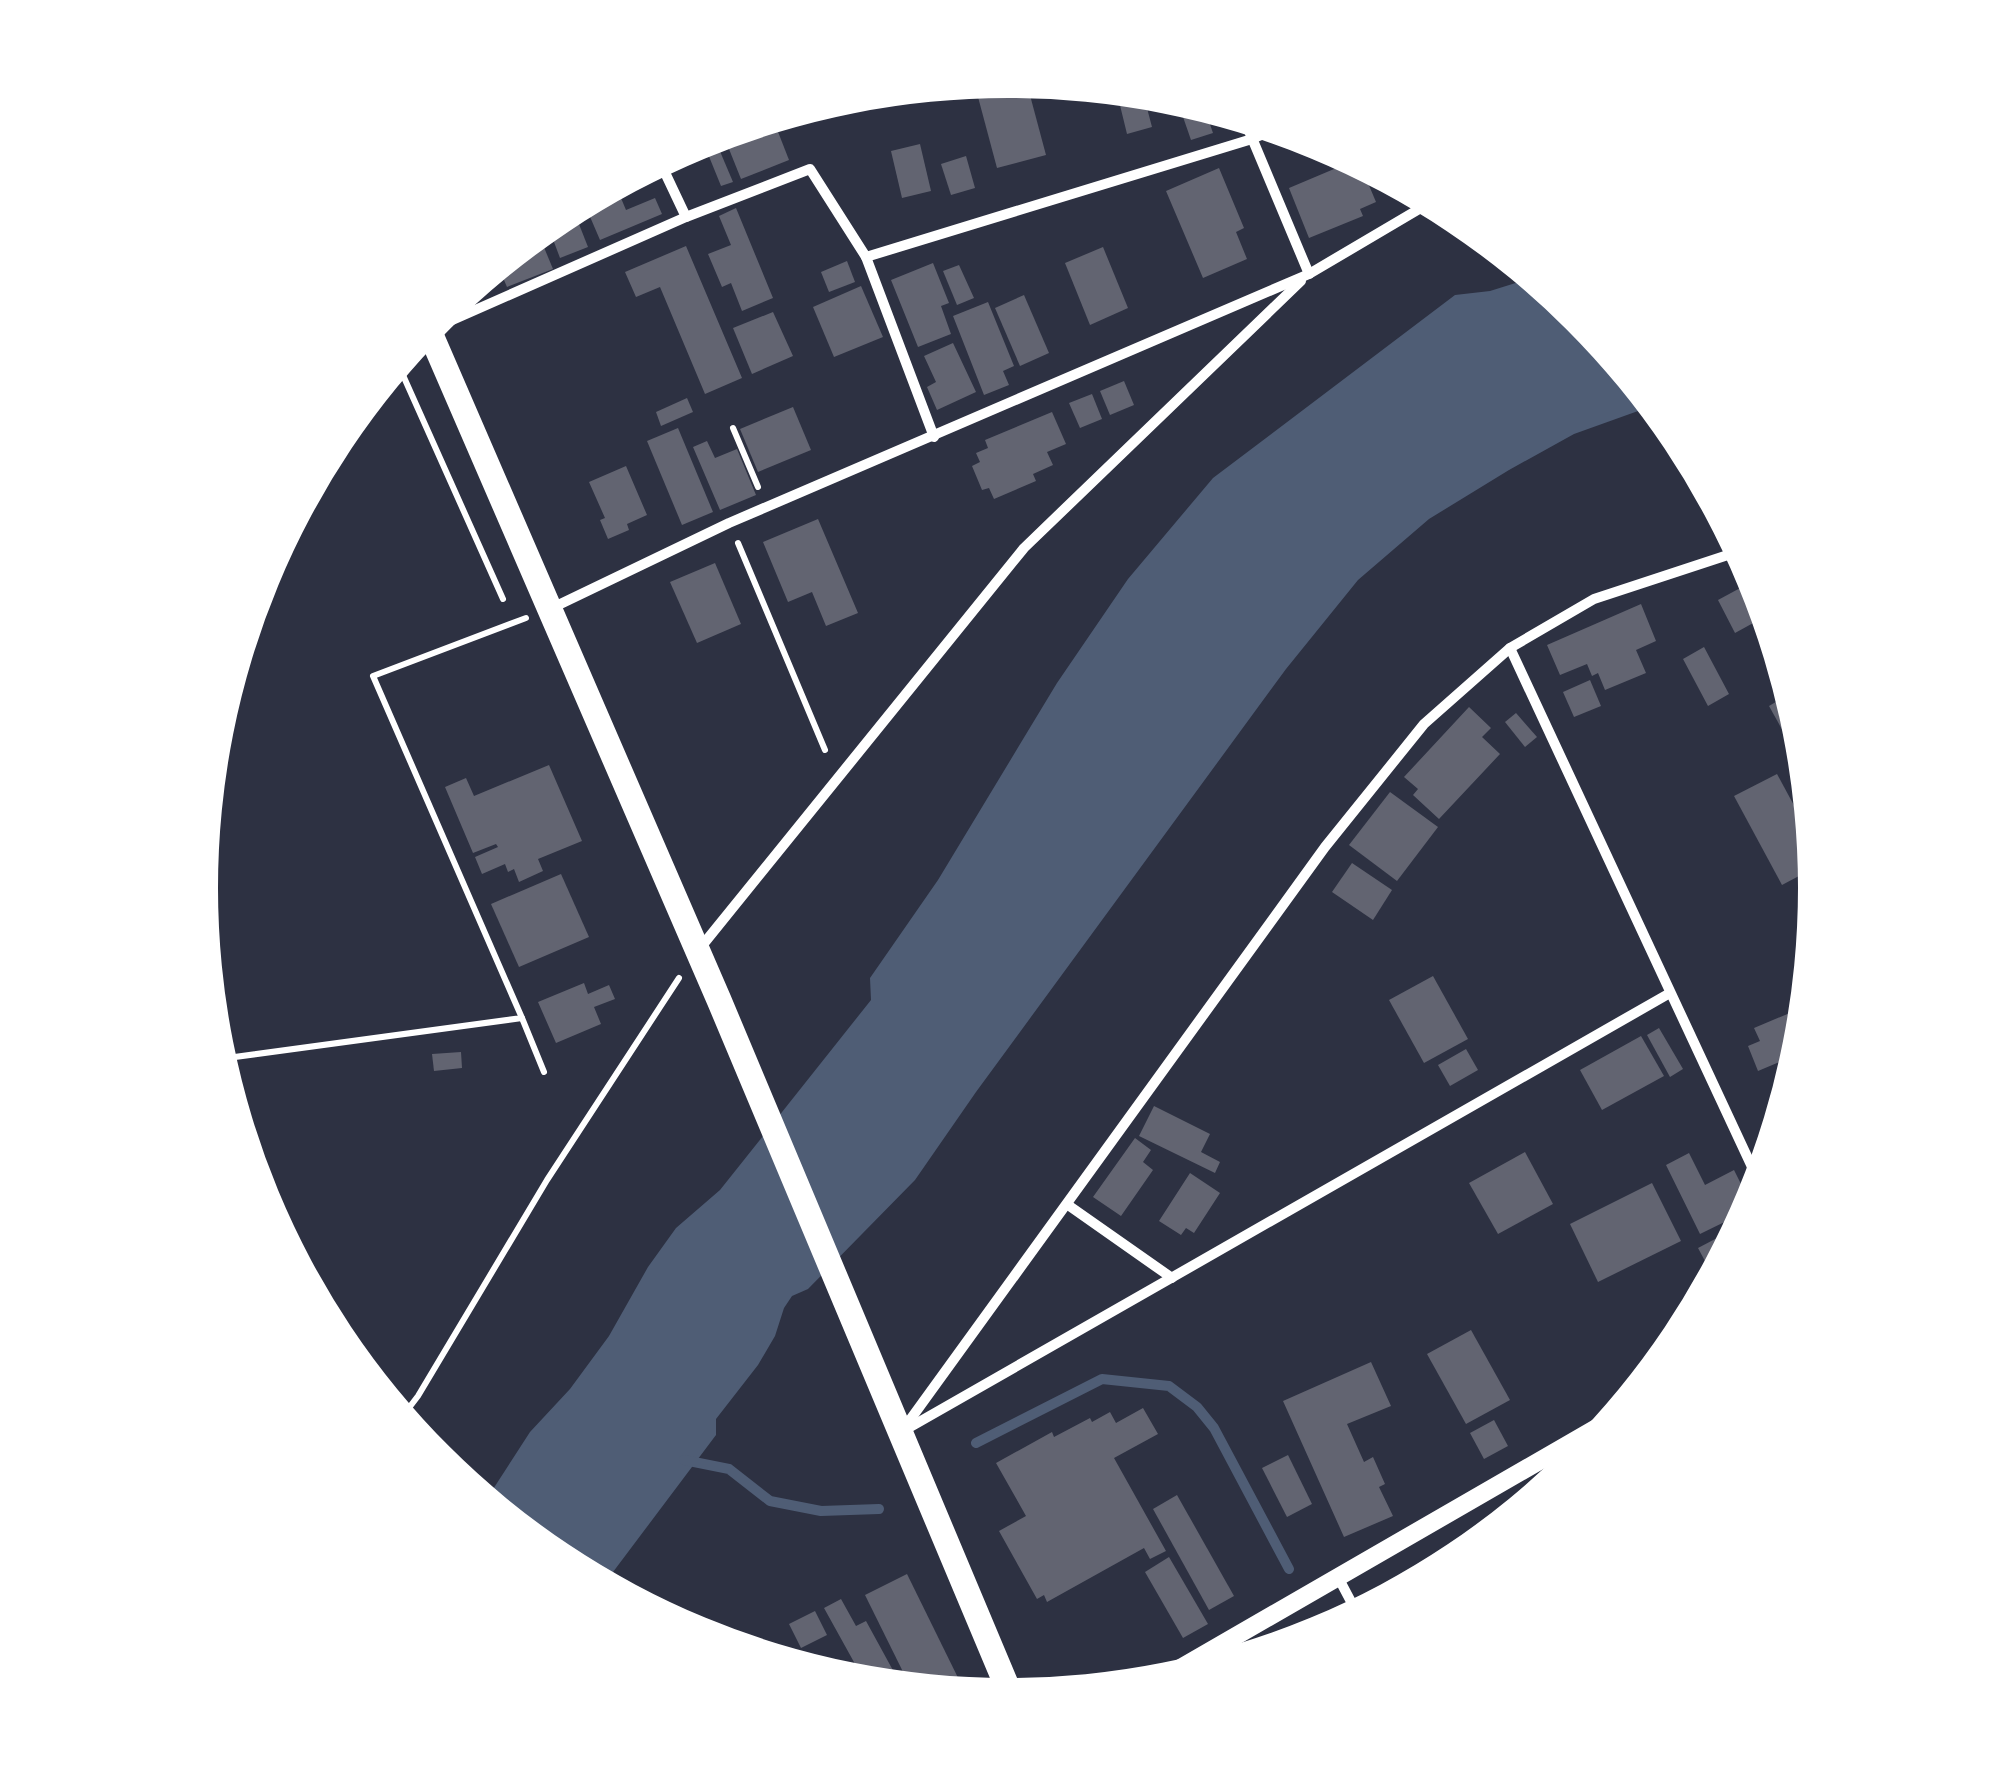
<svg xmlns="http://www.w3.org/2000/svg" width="2016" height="1776" viewBox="0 0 2016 1776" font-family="'Exo 2',sans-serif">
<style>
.water{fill:#4f5d75}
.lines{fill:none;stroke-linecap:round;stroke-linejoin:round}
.stream{stroke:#4f5d75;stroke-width:10}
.building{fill:#626471}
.path{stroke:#fff;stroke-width:6}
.minor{stroke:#fff;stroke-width:10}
.tertiary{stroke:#fff;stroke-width:18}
.primary{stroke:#fff;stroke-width:25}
</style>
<rect width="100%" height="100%" fill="#2d3142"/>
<path class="water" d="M1532,278L1580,317L1652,406L1574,434L1509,470L1429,519L1358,580L1286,669L976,1092L915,1180L808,1289L792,1296L784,1308L775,1336L758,1365L716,1419V1435L604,1584L559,1560L486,1500L530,1432L570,1389L609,1336L648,1267L676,1228L720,1190L871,1000L870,978L938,880L1057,683L1128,579L1213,478L1455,295L1490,291Z"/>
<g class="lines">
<g class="stream">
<path d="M976,1443L1102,1379L1169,1386L1197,1407L1214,1428L1289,1569"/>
<path d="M684,1460L729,1469L770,1501L821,1511L879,1509"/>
</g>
</g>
<g class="building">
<path d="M1027,84L1046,155L997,168L978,97Z"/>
<path d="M1084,88L1143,93L1152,127L1127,134L1117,93L1087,100Z"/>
<path d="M1204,107L1213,133L1191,140L1182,114Z"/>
<path d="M773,119L789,160L741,179L723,134Z"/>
<path d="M696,143L702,157L675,167L670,157Z"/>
<path d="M920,144L931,191L902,198L891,151Z"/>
<path d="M719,149L733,182L721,186L708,154Z"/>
<path d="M966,156L975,188L951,195L941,164Z"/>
<path d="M1353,161L1360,164L1376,202L1360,209L1363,216L1309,238L1289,188Z"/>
<path d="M1219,168L1244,228L1236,232L1247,259L1203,278L1166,191Z"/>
<path d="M626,181L628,187L618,191L626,210L655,198L662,214L600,240L585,205Z"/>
<path d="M736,208L773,298L742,311L731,283L722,287L708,254L731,245L719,216Z"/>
<path d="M573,209L588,247L560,258L548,226Z"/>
<path d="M538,233L553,269L507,287L498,266Z"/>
<path d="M686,246L742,378L705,394L660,287L636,297L625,272Z"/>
<path d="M1103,247L1128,308L1090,325L1065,263Z"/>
<path d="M847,261L855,282L829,292L821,272Z"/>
<path d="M933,263L949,303L941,306L951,334L918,347L891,280Z"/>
<path d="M959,265L974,298L957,305L943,271Z"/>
<path d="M861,286L883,337L834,357L813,307Z"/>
<path d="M1024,295L1049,353L1020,366L995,308Z"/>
<path d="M988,302L1014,366L1003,371L1009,385L984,395L953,316Z"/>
<path d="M773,312L793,356L752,374L733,328Z"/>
<path d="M953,343L976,392L937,410L927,387L936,382L924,356Z"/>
<path d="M1124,381L1134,405L1110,415L1100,391Z"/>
<path d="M1092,394L1102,419L1080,428L1069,403Z"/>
<path d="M687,398L693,412L661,426L656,412Z"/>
<path d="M793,407L811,450L758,472L740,429Z"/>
<path d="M1052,412L1066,444L1047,452L1053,465L1033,474L1036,481L994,499L989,488L982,490L972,466L980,462L976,453L988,448L985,440Z"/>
<path d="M678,428L713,512L682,525L647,441Z"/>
<path d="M707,441L715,458L737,449L756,495L720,510L693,447Z"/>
<path d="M626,466L647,515L627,524L629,530L608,539L600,520L605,518L589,482Z"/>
<path d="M818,519L858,613L826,626L812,592L788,602L763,542Z"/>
<path d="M715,563L741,624L697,643L670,582Z"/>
<path d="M1755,580L1766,616L1735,633L1718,600Z"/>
<path d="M1641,604L1656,641L1636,650L1646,673L1605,690L1598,673L1592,676L1587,664L1560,675L1547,645Z"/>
<path d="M1704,647L1729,694L1708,706L1683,659Z"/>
<path d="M1590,680L1601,706L1574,717L1563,692Z"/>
<path d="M1789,694L1801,731L1804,769L1769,706Z"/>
<path d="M1469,707L1491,728L1482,737L1500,754L1439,819L1413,795L1418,789L1404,777Z"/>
<path d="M1516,713L1537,737L1525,747L1505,722Z"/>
<path d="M549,765L582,841L538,859L543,871L519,882L514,869L508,872L505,864L482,874L475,857L498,847L496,844L473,853L445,787L466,778L474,796Z"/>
<path d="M1777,774L1811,837L1814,868L1782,885L1734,796Z"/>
<path d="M1390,792L1438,827L1397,881L1349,845Z"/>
<path d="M1352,863L1392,890L1373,920L1332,892Z"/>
<path d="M561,874L589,937L519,967L491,904Z"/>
<path d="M1433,976L1468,1039L1424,1063L1389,1000Z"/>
<path d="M584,983L588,994L609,985L615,999L594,1007L601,1024L556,1043L538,1002Z"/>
<path d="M1804,1007L1798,1054L1758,1071L1748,1046L1760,1041L1754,1028Z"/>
<path d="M1659,1028L1683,1069L1670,1077L1647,1035Z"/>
<path d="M1641,1036L1664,1076L1602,1110L1580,1070Z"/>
<path d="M1466,1049L1478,1070L1450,1086L1438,1065Z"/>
<path d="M461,1052L462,1068L434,1071L432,1054Z"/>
<path d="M1154,1106L1210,1134L1201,1152L1220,1162L1215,1173L1139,1136Z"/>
<path d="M1135,1138L1151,1150L1143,1162L1153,1170L1121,1216L1093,1197Z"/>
<path d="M1525,1152L1553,1204L1498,1234L1469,1183Z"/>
<path d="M1689,1153L1705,1185L1734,1170L1751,1204L1747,1211L1700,1234L1666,1165Z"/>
<path d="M1190,1173L1220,1193L1194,1233L1186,1228L1181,1235L1159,1221Z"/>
<path d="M1652,1183L1681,1241L1598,1282L1570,1224Z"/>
<path d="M1738,1227L1713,1276L1698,1248Z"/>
<path d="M1471,1330L1510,1400L1466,1424L1427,1354Z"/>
<path d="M1371,1362L1391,1406L1347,1424L1364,1462L1373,1457L1385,1484L1379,1487L1393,1516L1344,1537L1283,1401Z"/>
<path d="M1143,1408L1158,1434L1114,1458L1166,1551L1150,1559L1144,1548L1047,1602L1044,1595L1037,1599L999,1531L1026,1516L996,1463L1052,1432L1054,1437L1090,1418L1092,1422L1110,1412L1116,1423Z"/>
<path d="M1494,1420L1508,1446L1484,1459L1470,1433Z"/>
<path d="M1288,1455L1312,1504L1287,1517L1262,1468Z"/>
<path d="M1177,1495L1234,1596L1209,1610L1153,1509Z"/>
<path d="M1169,1557L1208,1624L1183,1638L1145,1572Z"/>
<path d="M907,1574L965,1692L910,1686L865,1595Z"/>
<path d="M841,1599L856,1626L866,1621L901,1685L865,1682L824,1608Z"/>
<path d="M815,1611L827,1635L801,1648L789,1624Z"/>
<path d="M847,1662L857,1681L825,1673Z"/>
</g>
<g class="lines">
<g class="path">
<path d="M398,364L503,599"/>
<path d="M733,428L758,487"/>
<path d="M738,543L825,750"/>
<path d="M522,1018L544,1072"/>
<path d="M220,1059L522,1018L373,676L526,618"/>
<path d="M402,1417L418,1396L547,1180L679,978"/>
</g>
<g class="minor">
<path d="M1244,119L1309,274"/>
<path d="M660,162L686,217"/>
<path d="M432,329L686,217L810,169L866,257"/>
<path d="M934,437L866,257L1252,139L1275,129"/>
<path d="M552,608L729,523L1309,274L1431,202"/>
<path d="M1510,648L1759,1182"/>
<path d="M701,947L1024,548L1301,281"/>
<path d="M1068,1205L1172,1278"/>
<path d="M905,1430L1670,993"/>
<path d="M902,1431L1325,847L1424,724L1510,648L1594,599L1740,551"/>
<path d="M1338,1577L1357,1613"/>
</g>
<path class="tertiary" d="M1158,1681L1612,1419"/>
<path class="primary" d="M428,328L719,1000L1011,1696"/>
</g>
<path d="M0 0H2016V1776H0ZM218 888a790 790 0 1 1 1580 0a790 790 0 1 1-1580 0Z" fill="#fff" fill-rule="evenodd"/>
</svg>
